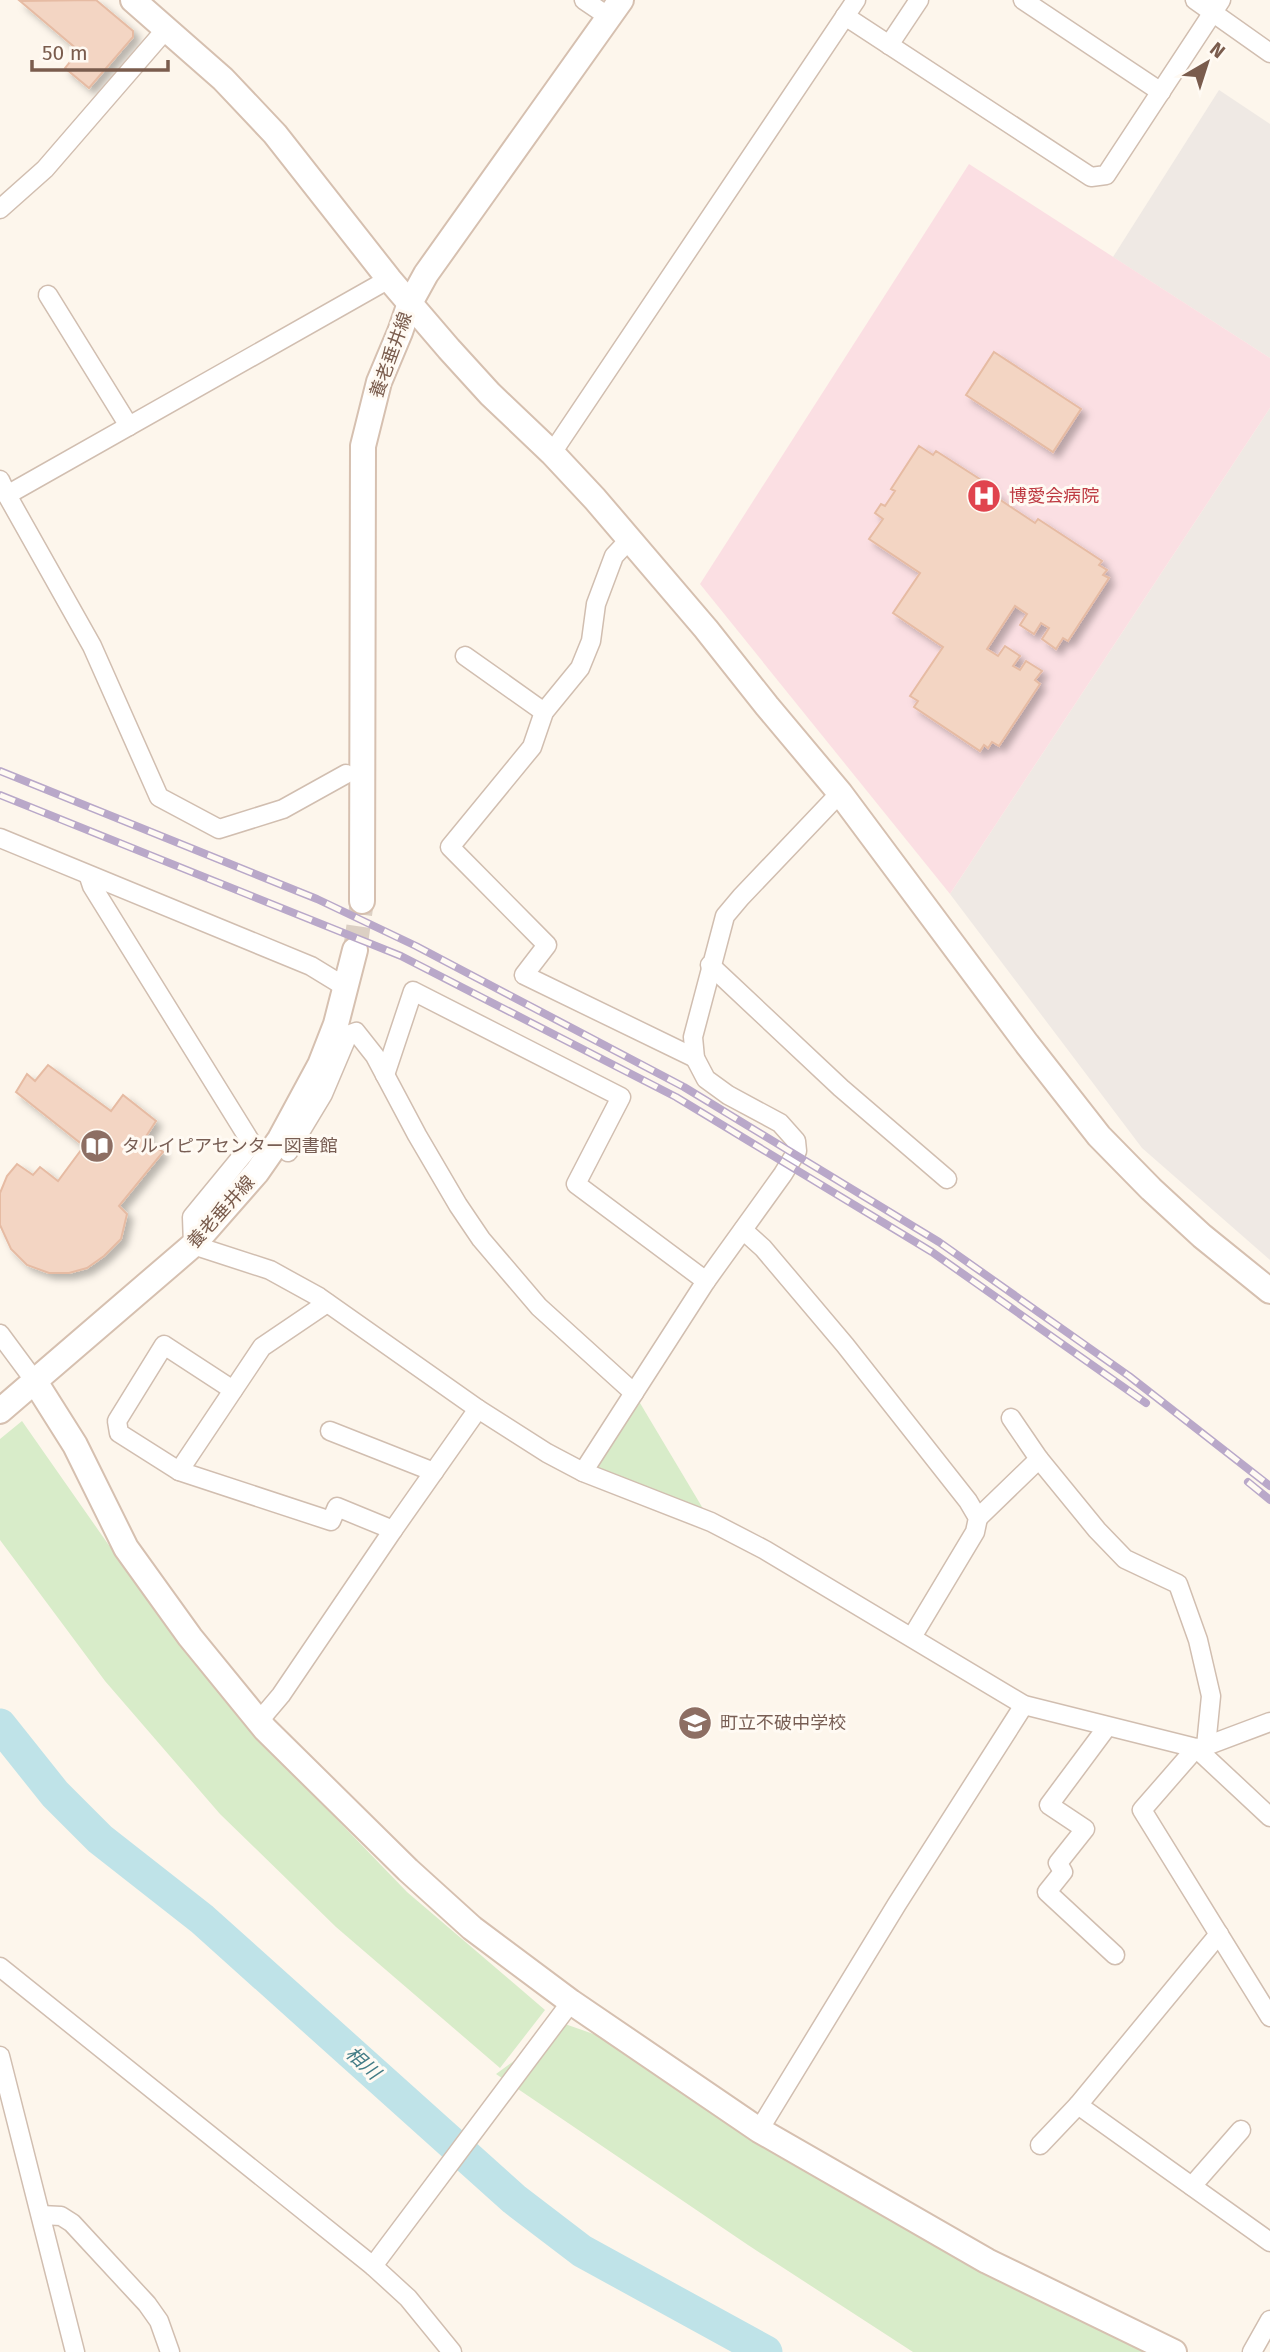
<svg xmlns="http://www.w3.org/2000/svg" width="1270" height="2352" viewBox="0 0 1270 2352" font-family="'Fira Sans','Noto Sans JP',sans-serif">
<style>
.industrial{fill:#efe9e4}
.medical{fill:#fbdfe3}
.green{fill:#d8ecc9}
.lines{fill:none;stroke-linecap:round;stroke-linejoin:round}
.river{stroke:#bfe3e8;stroke-width:33}
.building{fill:#f3d5c3;stroke:#e6bba3;stroke-width:2;filter:url(#shadow)}
.secondary-tunnel{stroke:#dcd0c4;stroke-width:24;stroke-dasharray:24 12;stroke-linecap:butt}
.street-casing{stroke:#d1beb0;stroke-width:21}
.secondary-casing{stroke:#d6c0b0;stroke-width:28}
.street{stroke:#fff;stroke-width:18}
.secondary{stroke:#fff;stroke-width:24}
.rail-casing{stroke:#b9a8c9;stroke-width:8}
.rail{stroke:#fffaf3;stroke-width:5;stroke-dasharray:16;stroke-linecap:butt}
.labels{text-anchor:middle;dominant-baseline:central;stroke-width:6;stroke-linejoin:round;paint-order:stroke}
.street-label{font-size:18px;fill:#7a5c4d;stroke:#fffaf3}
.health-label{font-size:18px;fill:#be3a42;stroke:#fffaf3;text-anchor:start}
.education-label{font-size:18px;fill:#785e54;stroke:#fffaf3;text-anchor:start}
.water-label{font-size:19px;font-style:italic;fill:#437c86;stroke:#fffaf3}
</style>
<defs>
<filter id="shadow"><feDropShadow dx="5.5" dy="5.5" stdDeviation="3.5" flood-color="#0004"/></filter>
</defs>
<rect width="100%" height="100%" fill="#fdf6ec"/>
<g class="industrial">
<path d="M1219,90L1270,124V358L1113,257Z"/>
<path d="M1270,408V1260L1142,1148L950,894Z"/>
</g>
<path class="medical" d="M969,164L1270,358V408L950,894L700,584Z"/>
<g class="green">
<path d="M634,1393L711,1522L583,1472Z"/>
<path d="M22,1421L108,1544L242,1721L407,1892L545,2010L500,2068L336,1927L220,1814L105,1681L0,1540V1439Z"/>
<path d="M565,2024L602,2037L742,2133L878,2214L981,2267L1159,2352H913L748,2245L496,2074Z"/>
</g>
<g class="lines">
<path class="river" d="M0,1725L55,1794L100,1839L202,1919L514,2199L582,2251L766,2352"/>
</g>
<g class="building">
<path d="M96,0L133,31V37L89,88L65,68L79,51L20,1Z"/>
<path d="M994,352L1081,409L1053,452L966,395Z"/>
<path d="M919,446L933,455L936,451L989,485L987,488L998,495L996,497L1035,523L1038,519L1102,561L1099,565L1107,570L1103,575L1109,578L1068,641L1063,638L1056,649L1042,639L1049,628L1041,623L1034,634L1020,625L1027,614L1015,606L987,649L998,656L1005,646L1020,656L1013,666L1020,670L1026,661L1042,671L1035,680L1040,684L999,746L992,742L988,748L984,745L980,751L914,707L918,701L910,696L943,647L893,613L920,573L869,539L883,519L875,513L881,504L885,506L895,491L891,489Z"/>
<path d="M48,1065L111,1111L123,1095L156,1121L145,1138L163,1152L119,1206L127,1214L121,1239L104,1256L87,1268L69,1273H49L27,1265L11,1249L0,1225V1193L7,1176L17,1164L33,1175L40,1167L58,1181L84,1146L16,1092L27,1074L35,1081Z"/>
</g>
<g class="lines">
<path class="secondary-tunnel" d="M355,950L362,901"/>
<g class="street-casing">
<g id="street">
<path d="M584,0L609,17"/>
<path d="M1023,0L1161,92"/>
<path d="M1195,0L1270,53"/>
<path d="M845,16L1091,177L1106,175L1221,0"/>
<path d="M889,45L919,0"/>
<path d="M0,209L45,169L167,28"/>
<path d="M48,295L129,426"/>
<path d="M552,453L856,0"/>
<path d="M0,480L7,495L389,279"/>
<path d="M7,495L92,646L159,797L219,829L283,809L346,774"/>
<path d="M629,540L614,556L596,604L591,641L580,668L544,712L532,747L450,847L547,945L524,975L695,1058"/>
<path d="M465,656L544,712"/>
<path d="M0,838L311,966L347,988"/>
<path d="M89,877L92,886L252,1144L192,1217L193,1245L270,1270L319,1297L478,1409L547,1453L583,1472L711,1522L765,1550L1024,1705L1196,1748L1270,1817"/>
<path d="M710,965L841,1088L947,1179"/>
<path d="M385,1075L413,991L621,1097L576,1184L706,1281"/>
<path d="M288,1152L323,1094L348,1035L356,1032L375,1056L417,1135L458,1205L481,1239L539,1307L634,1393"/>
<path d="M743,1230L763,1248L845,1345L968,1501L978,1518L975,1532L912,1637"/>
<path d="M327,1303L262,1347L179,1471L331,1521L337,1507L393,1530L478,1409"/>
<path d="M0,1334L34,1380"/>
<path d="M330,1431L434,1472"/>
<path d="M1039,1459L1097,1530L1125,1559L1178,1584L1198,1640L1211,1696L1206,1746L1196,1748L1142,1810L1270,2017"/>
<path d="M179,1471L119,1433L117,1421L164,1345L233,1390"/>
<path d="M583,1472L706,1281L783,1174L797,1151L796,1141L780,1123L728,1095L706,1079L695,1058L693,1037L725,916L741,897L840,793"/>
<path d="M978,1518L1039,1459L1011,1418"/>
<path d="M259,1721L281,1695L393,1530"/>
<path d="M1107,1727L1049,1805L1085,1829L1058,1863L1063,1872L1047,1892L1115,1955"/>
<path d="M1206,1746L1270,1722"/>
<path d="M1219,1934L1078,2105L1270,2242"/>
<path d="M0,1967L373,2266L408,2298L452,2352"/>
<path d="M0,2056L75,2352"/>
<path d="M759,2130L897,1904L1024,1705"/>
<path d="M1040,2145L1078,2105"/>
<path d="M1192,2186L1241,2130"/>
<path d="M41,2215L61,2216L72,2223L147,2304L159,2321L170,2352"/>
<path d="M373,2266L571,2002"/>
<path d="M1252,2352L1270,2320"/>
</g>
</g>
<g class="secondary-casing">
<g id="secondary">
<path d="M133,0L223,79L275,134L389,279L449,349L490,394L552,453L595,499L706,629L767,706L840,793L1027,1044L1099,1136L1151,1189L1202,1236L1270,1291"/>
<path d="M362,901L363,446L379,382L400,332L410,303L426,274L621,0"/>
<path d="M34,1380L75,1445L126,1548L190,1637L265,1729L408,1870L472,1928L571,2002L759,2130L987,2261L1174,2352"/>
<path d="M0,1411L193,1245L257,1172L280,1139L320,1065L336,1024L355,950"/>
</g>
</g>
<use href="#street" class="street"/>
<use href="#secondary" class="secondary"/>
<g class="rail-casing">
<g id="rail">
<path d="M0,771L317,899L416,946L684,1087L939,1242L1129,1376L1270,1486"/>
<path d="M0,795L401,956L676,1097L932,1252L1146,1403"/>
<path d="M1248,1482L1270,1500"/>
</g>
</g>
<use href="#rail" class="rail"/>
</g>
<defs>
<g id="hospital-disc" transform="scale(1.75)"><circle r="9.5" fill="#e0444e" stroke="#fffaf3"/><path d="M-5-5h3v3.5h4V-5h3V5h-3V1.5h-4V5h-3Z" fill="#fff"/></g>
<g id="library-disc" transform="scale(1.75)"><circle r="9.5" fill="#8d6e63" stroke="#fffaf3"/><path d="M-6-4Q-3-5.5-.7-3.5V5Q-3 3-6 4ZM6-4Q3-5.5 .7-3.5V5Q3 3 6 4Z" fill="#fff"/></g>
<g id="school-disc" transform="scale(1.75)"><circle r="9.5" fill="#8d6e63" stroke="#fffaf3"/><path d="M0-5L7-2L0 1L-7-2ZM-4 1L0 2.5L4 1V4Q0 6-4 4Z" fill="#fff"/></g>
</defs>
<g fill-rule="evenodd">
<use href="#hospital-disc" x="984" y="496"/>
<use href="#library-disc" x="97" y="1146"/>
<use href="#school-disc" x="695" y="1723"/>
</g>
<g class="labels">
<g class="street-label">
<text transform="translate(391 355) rotate(-70)">養老垂井線</text>
<text transform="translate(221 1212) rotate(-48)">養老垂井線</text>
</g>
<g class="health-label">
<text x="1009" y="496">博愛会病院</text>
</g>
<g class="education-label">
<text x="122" y="1146">タルイピアセンター図書館</text>
<text x="720" y="1723">町立不破中学校</text>
</g>
<g class="water-label">
<text transform="translate(363 2063) rotate(42)">相川</text>
</g>
</g>
<g transform="translate(1207 63) rotate(39)" stroke="#fffaf3" stroke-width="5" paint-order="stroke">
<path d="M0-5L12 26L0 18L-12 26Z" fill="#7a5c4d"/>
<text y="-10" font-size="19" font-weight="bold" text-anchor="middle" fill="#7a5c4d">N</text>
</g>
<path d="M32 60v10h136v-10" fill="none" stroke="#7a5c4d" stroke-width="3.5"/>
<text x="42" y="60" font-size="21" fill="#7a5c4d" stroke="#fffaf3" stroke-width="5" paint-order="stroke">50 m</text>
</svg>
